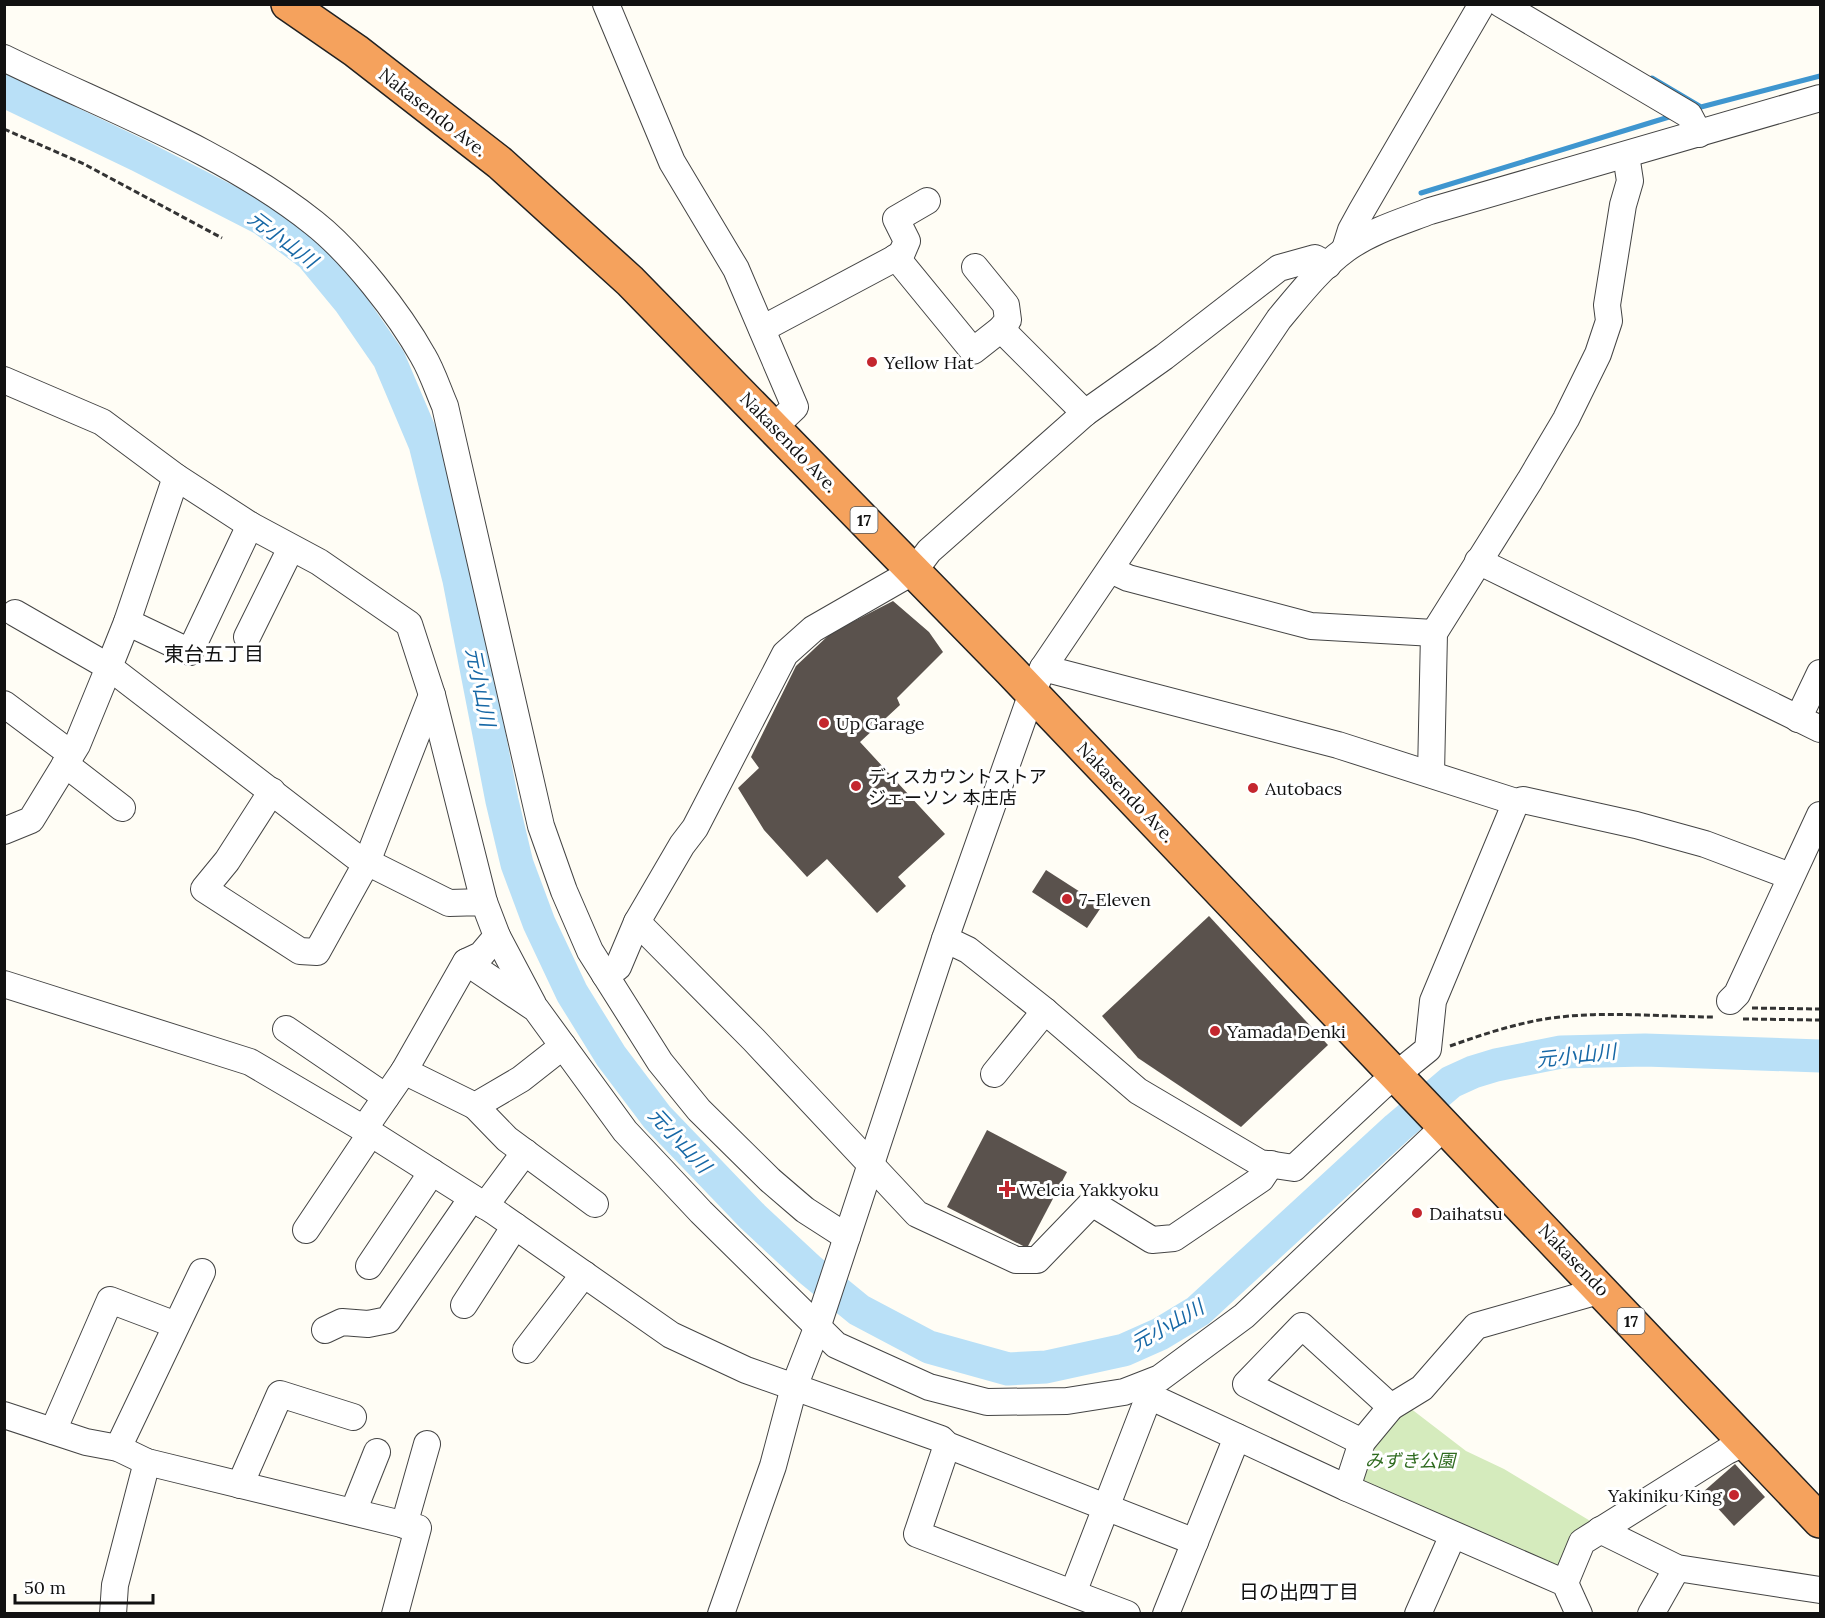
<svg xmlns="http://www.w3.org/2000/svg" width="1825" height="1618" viewBox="0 0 1825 1618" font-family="Lora,'Noto Sans JP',serif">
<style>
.green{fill:#d5ebbd}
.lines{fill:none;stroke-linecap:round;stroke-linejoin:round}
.stream{stroke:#3f96cf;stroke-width:5}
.river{stroke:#b9e0f7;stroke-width:33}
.building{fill:#5a524d}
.minor-casing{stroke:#444;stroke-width:28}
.highway-casing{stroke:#222;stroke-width:36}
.path{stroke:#333;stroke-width:3;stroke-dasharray:6 3;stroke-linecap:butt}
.minor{stroke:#fff;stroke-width:26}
.highway{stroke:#f5a25d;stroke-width:33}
.poi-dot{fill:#c4262e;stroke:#fff;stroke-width:2}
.labels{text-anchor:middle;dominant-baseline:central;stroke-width:6;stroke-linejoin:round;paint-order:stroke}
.shield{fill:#fff;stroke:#585858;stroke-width:1.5}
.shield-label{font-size:16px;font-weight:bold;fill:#111}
.street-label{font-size:18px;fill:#111;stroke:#fff}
.poi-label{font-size:18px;fill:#111;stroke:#fff;text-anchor:start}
.park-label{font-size:18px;font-style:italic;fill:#2f6b1f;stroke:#fff}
.water-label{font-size:20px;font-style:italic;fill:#1768a6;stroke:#fff}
.neighbourhood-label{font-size:20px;fill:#111;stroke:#fff}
</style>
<rect width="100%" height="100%" fill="#fffdf5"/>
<path class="green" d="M1410,1408L1466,1451L1504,1469L1592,1522L1557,1571L1364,1483L1359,1479L1362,1462L1386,1422Z"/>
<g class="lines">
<g class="stream">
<path d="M1652,78L1701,107L1820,76"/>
<path d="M1421,193L1669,117"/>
</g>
<path class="river" d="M4,91L138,155L263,219L311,255L349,301L389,359L425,444L459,580L502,801L517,864L539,923L572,993L611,1056L657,1117L753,1217L810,1270L859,1310L929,1347L1008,1369L1046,1367L1124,1350L1160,1334L1198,1311L1397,1128L1451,1082L1473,1072L1496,1065L1561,1052L1645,1050L1820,1056"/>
</g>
<g class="building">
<path d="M893,601L929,632L943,652L897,698L900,705L860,742L945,834L898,877L906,886L877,913L827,859L807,877L764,830L738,788L759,768L751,757L796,666L831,633Z"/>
<path d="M1046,870L1102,906L1087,928L1032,892Z"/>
<path d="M1209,916L1328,1045L1241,1127L1138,1058L1102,1016Z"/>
<path d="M987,1130L1067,1172L1027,1248L947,1207Z"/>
<path d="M1735,1464L1765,1497L1734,1526L1703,1492Z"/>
</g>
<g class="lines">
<g class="minor-casing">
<g id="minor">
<path d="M606,4L672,162L736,269L795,407L774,427"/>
<path d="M1501,4L1689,115L1699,134"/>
<path d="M4,58C108,109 222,150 314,223C352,253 399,313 423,356C432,371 438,390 445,406L541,826L564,891L590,951L660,1062L699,1110L770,1180L805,1210L847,1237"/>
<path d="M1345,249L1351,230L1362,210L1482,4"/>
<path d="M896,257L973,351L1001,329L1085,413"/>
<path d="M975,267L1006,305L1008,320L1001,329"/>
<path d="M762,329L901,255L907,241L896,219L927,201"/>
<path d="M4,380L102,422L176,477L250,525L319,562L409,624L432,695L484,902"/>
<path d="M176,477L127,622L109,667L355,856L449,903L484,902L497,936L481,955L466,962L404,1071L364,1129"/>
<path d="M1478,561L1820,729"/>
<path d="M1111,570L1128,578L1311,626L1434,633"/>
<path d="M127,622L190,652L250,525"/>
<path d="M247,637L291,548"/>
<path d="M1043,668L1338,745L1516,802L1523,800L1636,825L1705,844L1790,876"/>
<path d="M4,704L71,754"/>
<path d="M1798,719L1820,673"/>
<path d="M65,764L122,808"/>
<path d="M1431,774L1434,633L1530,480L1566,419L1598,354L1609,321L1607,305L1623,205L1630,181L1626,155"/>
<path d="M272,791L227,861L204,889L300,951L317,952L367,862L432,695"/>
<path d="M4,831L31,820L77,745L109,667L15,613"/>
<path d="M497,936L533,1004"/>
<path d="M945,939L968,950L1045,1011L1138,1091L1260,1163L1294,1168L1381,1087L1428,1049L1433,1001L1516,802"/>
<path d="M466,962L536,1009L625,1131L701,1212L836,1345L929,1387L987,1402L1067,1401L1124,1392L1160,1378L1244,1316L1445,1126"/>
<path d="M605,975L618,967L637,922"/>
<path d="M4,984L250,1062L364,1129L495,1212L671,1335L746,1370L941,1439L947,1445L1195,1542"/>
<path d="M1730,1001L1737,994L1820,815"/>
<path d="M286,1029L386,1097"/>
<path d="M404,1071L475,1106L521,1079L563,1046"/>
<path d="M994,1074L1045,1011"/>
<path d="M475,1106L507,1139L595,1204"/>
<path d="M1271,1164L1261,1179L1174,1238L1152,1240L1092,1203L1037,1260H1016L917,1214L754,1040L637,922L682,845L695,828L785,654L813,629L914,571L929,551L1085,413L1164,357L1279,268L1315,258L1328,265"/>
<path d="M485,1206L525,1152"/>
<path d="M306,1230L371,1133"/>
<path d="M369,1266L432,1172"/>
<path d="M464,1305L515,1226"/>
<path d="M325,1330L342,1322L368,1324L388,1320L472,1198"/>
<path d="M526,1350L584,1274"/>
<path d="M4,1415L86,1442L118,1448L147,1462L418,1528L395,1614"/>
<path d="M53,1431L110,1300L176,1325"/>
<path d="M1362,1442L1246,1384L1302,1326L1391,1407"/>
<path d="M947,1445L917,1534L1127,1614"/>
<path d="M118,1448L202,1272"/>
<path d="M240,1485L280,1394L353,1417"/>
<path d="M1347,1488L1362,1442L1391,1407L1422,1388L1476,1326L1602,1290"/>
<path d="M353,1512L377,1452"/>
<path d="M404,1525L427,1444"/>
<path d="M1600,1530L1677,1568L1820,1590"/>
<path d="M1565,1583L1582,1542L1727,1451L1746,1442"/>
<path d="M1073,1593L1149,1396L1347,1488L1565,1583L1579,1614"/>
<path d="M113,1614L115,1585L147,1462"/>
<path d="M721,1614L773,1466L794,1387L817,1328L945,939L1032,693L1043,668L1279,319C1299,295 1320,268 1346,249C1371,231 1401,222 1430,211L1820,98"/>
<path d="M1166,1614L1237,1437"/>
<path d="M1418,1614L1453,1535"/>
<path d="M1651,1614L1677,1568"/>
</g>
</g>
<g class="highway-casing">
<path id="highway" d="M288,4L356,51L500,163L630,281L1010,670L1820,1521"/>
</g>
<g class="path">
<path d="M4,129L84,164L222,238"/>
<path d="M1752,1008L1820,1009"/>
<path d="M1743,1019L1820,1020"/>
<path d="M1450,1046C1478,1036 1505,1027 1534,1021C1594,1009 1655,1017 1715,1017"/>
</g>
<use href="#minor" class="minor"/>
<use href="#highway" class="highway"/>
</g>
<g class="poi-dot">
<circle cx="872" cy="362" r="6"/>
<circle cx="824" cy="723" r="6"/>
<circle cx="856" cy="786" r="6"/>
<circle cx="1253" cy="788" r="6"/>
<circle cx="1067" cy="899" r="6"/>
<circle cx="1215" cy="1031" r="6"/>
<path d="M1004 1180h6v6h6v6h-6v6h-6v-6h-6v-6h6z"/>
<circle cx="1417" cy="1213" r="6"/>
<circle cx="1734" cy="1495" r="6"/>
</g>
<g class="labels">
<g class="shield">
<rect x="850.5" y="507" width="27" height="26" rx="4.5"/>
<rect x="1617.5" y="1308" width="27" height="26" rx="4.5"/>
</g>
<g class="shield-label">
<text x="864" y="520">17</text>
<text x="1631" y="1321">17</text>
</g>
<g class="street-label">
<text transform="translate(433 112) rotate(38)">Nakasendo Ave.</text>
<text transform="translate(789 442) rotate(46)">Nakasendo Ave.</text>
<text transform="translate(1126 792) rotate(46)">Nakasendo Ave.</text>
<text transform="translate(1574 1260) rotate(46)">Nakasendo</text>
</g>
<g class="poi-label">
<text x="884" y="362">Yellow Hat</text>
<text x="836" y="723">Up Garage</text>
<text x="868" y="776">ディスカウントストア<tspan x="868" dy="21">ジェーソン 本庄店</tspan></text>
<text x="1265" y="788">Autobacs</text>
<text x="1079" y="899">7-Eleven</text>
<text x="1227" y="1031">Yamada Denki</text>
<text x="1019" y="1189">Welcia Yakkyoku</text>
<text x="1429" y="1213">Daihatsu</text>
<text x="1722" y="1495" text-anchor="end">Yakiniku King</text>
</g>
<g class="park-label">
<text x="1410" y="1460">みずき公園</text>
</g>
<g class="water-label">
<text transform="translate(283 239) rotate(37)">元小山川</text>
<text transform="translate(481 687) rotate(79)">元小山川</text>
<text transform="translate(1576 1055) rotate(-6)">元小山川</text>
<text transform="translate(680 1140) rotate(47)">元小山川</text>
<text transform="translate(1167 1325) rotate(-30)">元小山川</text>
</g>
<g class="neighbourhood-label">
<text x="214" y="653">東台五丁目</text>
<text x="1299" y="1591">日の出四丁目</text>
</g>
</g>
<rect width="1825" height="1618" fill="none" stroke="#111111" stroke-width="12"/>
<path d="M15 1594v9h138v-9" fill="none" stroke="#111111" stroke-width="3"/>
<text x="24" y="1594" font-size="18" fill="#111111" stroke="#ffffff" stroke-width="4.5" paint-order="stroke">50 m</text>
</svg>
